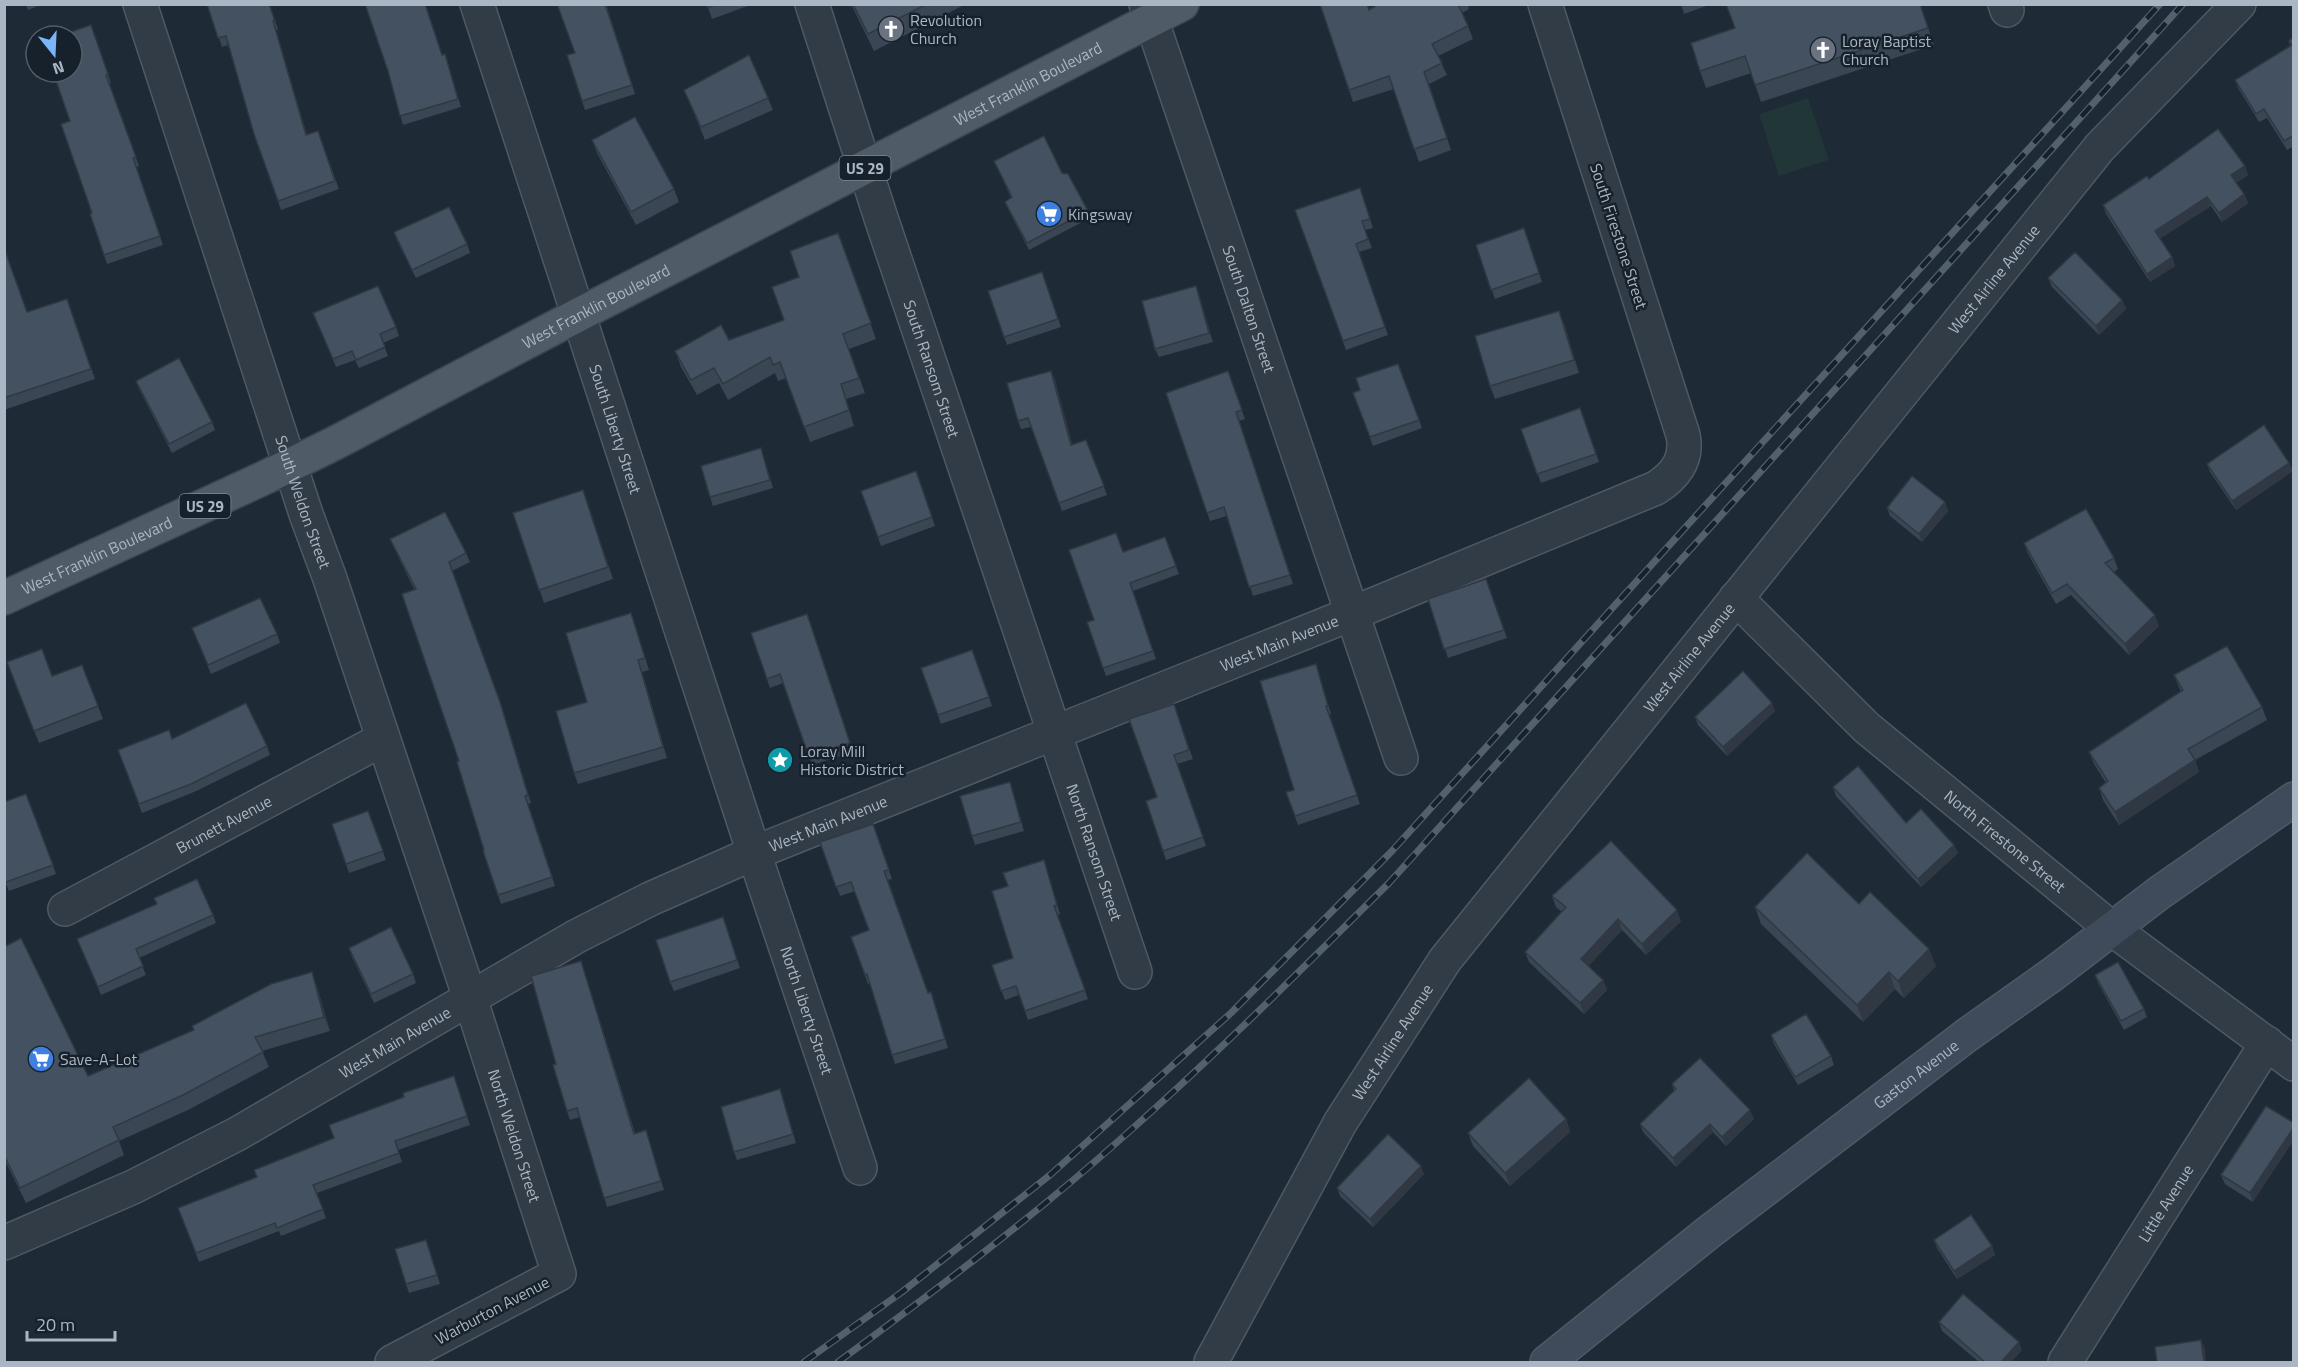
<svg xmlns="http://www.w3.org/2000/svg" width="2298" height="1367" viewBox="0 0 2298 1367" font-family="'Titillium Web',sans-serif">
<style>
.green{fill:#203637}
.lines{fill:none;stroke-linecap:round;stroke-linejoin:round}
.minor-casing{stroke:#4f5965;stroke-width:36}
.secondary-casing{stroke:#4f5965;stroke-width:36}
.primary-casing{stroke:#3b4550;stroke-width:36}
.minor{stroke:#313c46;stroke-width:33}
.secondary{stroke:#3f4b5a;stroke-width:33}
.primary{stroke:#4f5b67;stroke-width:33}
.rail-casing{stroke:#53606e;stroke-width:7}
.rail{stroke:#17212b;stroke-width:4.5;stroke-dasharray:14;stroke-linecap:butt}
.wall{fill:#3a4653}
.shaded-wall{fill:#303943}
.building{fill:#445160;stroke:#303943;stroke-width:1.5}
.labels{text-anchor:middle;dominant-baseline:central;stroke-width:5;stroke-linejoin:round;paint-order:stroke}
.shield{fill:#17212b;stroke:#7f8996;stroke-width:1.5}
.shield-label{font-size:15px;font-weight:bold;fill:#abb6c4}
.poi-label{font-size:16px;fill:#abb6c4;stroke:#17212b;text-anchor:start}
.street-label{font-size:16px;fill:#abb6c4;stroke:#17212b}
</style>
<rect width="100%" height="100%" fill="#1e2a36"/>
<path class="green" d="M1808,98L1829,160L1779,176L1759,114Z"/>
<g class="lines">
<g class="minor-casing">
<g id="minor">
<path id="s1" d="M140,4L306,514L329,576L470,998L559,1274L392,1362"/>
<path id="s2" d="M477,4L754,853L860,1168"/>
<path id="s3" d="M812,4L881,218L1135,972"/>
<path id="s4" d="M1146,4L1401,758"/>
<path d="M2005,4L2007,10"/>
<path id="s5" d="M1736,598L1867,728L2111,928L2294,1064"/>
<path id="s6" d="M65,909L383,739"/>
<path id="s7" d="M4,1243L133,1187L237,1134L577,936L650,899L754,853L1351,614L1656,488C1676,475 1688,459 1683,435L1545,4"/>
<path id="s8" d="M1211,1362L1340,1123L1445,960L2100,147L2239,4"/>
<path id="s9" d="M2065,1362L2267,1043"/>
</g>
</g>
<g class="secondary-casing">
<g id="secondary">
<path id="s10" d="M1547,1362L1709,1232L1967,1035L2053,974L2159,893L2294,799"/>
</g>
</g>
<g class="primary-casing">
<g id="primary">
<path id="s11" d="M4,598L266,477L337,442L580,314L1182,4"/>
</g>
</g>
<use href="#minor" class="minor"/>
<use href="#secondary" class="secondary"/>
<use href="#primary" class="primary"/>
<g class="rail-casing">
<g id="rail">
<path d="M804,1362L902,1292L1050,1175L1231,1013L1392,851L2160,4"/>
<path d="M838,1362C935,1291 1033,1217 1123,1137C1215,1056 1302,969 1389,883L2183,4"/>
</g>
</g>
<use href="#rail" class="rail"/>
</g>
<g class="wall">
<path d="M26,4H43L28,10Z"/>
<path d="M207,4H269L278,29L276,30L307,135L318,131L339,189L281,210L254,134L228,45L222,47Z"/>
<path d="M606,4L635,94L585,110L582,101L575,53Z"/>
<path d="M707,4H753L712,19Z"/>
<path d="M851,4H966L874,51Z"/>
<path d="M1379,4H1468L1469,9L1462,13L1468,26L1473,39L1438,56L1447,75L1429,84L1451,150L1419,162L1394,89L1353,102L1349,90L1369,9Z"/>
<path d="M1681,4H1712L1684,14Z"/>
<path d="M1726,4H1920L1934,45L1761,102L1751,73L1706,88L1700,71L1735,28Z"/>
<path d="M91,25L111,83L109,84L139,166L136,167L163,245L107,264L90,214L92,213L70,121Z"/>
<path d="M2294,37V146L2287,150L2267,118L2259,122L2238,88L2235,80L2290,46L2289,41Z"/>
<path d="M445,54L461,107L403,125L388,71Z"/>
<path d="M684,90L768,98L773,110L705,140Z"/>
<path d="M592,140L674,189L679,202L636,225L597,153Z"/>
<path d="M994,161L1088,211L1090,218L1029,250L1008,209L1005,202L1011,198Z"/>
<path d="M2245,166L2248,175L2236,183L2244,194L2248,203L2222,222L2211,206L2160,238L2172,257L2175,266L2150,282L2106,214L2103,205L2149,179Z"/>
<path d="M1360,188L1373,228L1365,230L1372,248L1359,252L1388,335L1346,350L1295,210Z"/>
<path d="M1524,228L1542,282L1495,299L1476,245Z"/>
<path d="M394,232L467,244L470,253L416,278L397,241Z"/>
<path d="M838,233L876,339L849,349L865,393L846,399L854,426L810,442L786,378L778,381L775,373L728,400L719,383L697,395L681,367L675,351L729,340L784,320L799,277Z"/>
<path d="M4,247L27,312L67,299L95,379L4,410Z"/>
<path d="M1042,272L1061,327L1007,345L988,291Z"/>
<path d="M2048,278L2122,300L2126,309L2099,335L2052,287Z"/>
<path d="M1196,286L1213,342L1159,357L1155,349Z"/>
<path d="M313,313L396,327L399,336L383,343L388,356L359,368L355,360L336,367Z"/>
<path d="M1564,323L1579,373L1495,399L1490,386Z"/>
<path d="M1398,364L1422,428L1373,446L1353,393L1360,390Z"/>
<path d="M1051,371L1072,445L1086,440L1107,495L1062,511L1031,427L1021,429L1018,421Z"/>
<path d="M1228,371L1245,419L1239,421L1293,584L1253,596L1227,516L1210,521L1166,393Z"/>
<path d="M136,381L212,422L215,430L172,453L139,389Z"/>
<path d="M1580,408L1599,462L1541,483L1521,429Z"/>
<path d="M761,448L773,488L713,506L710,497Z"/>
<path d="M2289,463L2293,471L2236,510L2210,472L2207,464Z"/>
<path d="M916,471L935,526L881,546L861,491Z"/>
<path d="M583,490L613,579L544,603L513,513Z"/>
<path d="M1945,502L1948,511L1922,542L1890,516L1887,508Z"/>
<path d="M1165,537L1179,574L1133,591L1156,659L1106,676L1087,622L1094,620L1123,552Z"/>
<path d="M390,539L466,553L470,562L452,571L503,711L531,803L528,804L555,886L501,904L483,851L484,850L459,761L414,589L394,548Z"/>
<path d="M2024,543L2114,558L2118,569L2114,572L2159,626L2129,655L2071,595L2056,604L2028,554Z"/>
<path d="M1486,579L1507,638L1448,658L1428,599Z"/>
<path d="M807,614L853,752L812,765L783,683L770,688L751,633Z"/>
<path d="M635,625L649,670L642,672L667,758L578,784L574,773L587,702Z"/>
<path d="M192,628L277,634L280,643L211,674Z"/>
<path d="M972,650L992,706L941,724L921,668Z"/>
<path d="M7,662L52,676L82,665L103,719L39,743Z"/>
<path d="M1316,664L1331,714L1329,715L1360,804L1298,825L1286,792L1294,790Z"/>
<path d="M2174,675L2262,707L2267,720L2195,760L2199,772L2119,825L2103,800L2099,788L2106,783L2094,764L2089,752L2181,692Z"/>
<path d="M1174,704L1193,759L1177,764L1206,846L1166,860L1146,801L1157,797Z"/>
<path d="M1775,711L1727,756L1698,725L1695,717Z"/>
<path d="M172,739L267,746L270,755L194,792L142,813L118,750Z"/>
<path d="M1010,782L1024,831L975,845L972,836Z"/>
<path d="M1833,787L1906,823L1954,845L1958,853L1921,887L1836,796Z"/>
<path d="M26,794L56,874L9,891L4,879Z"/>
<path d="M368,811L386,860L349,873L332,824Z"/>
<path d="M873,824L892,879L888,880L928,993L934,1001L948,1048L895,1064L870,983L868,984L851,937L869,930L855,891L840,896L820,842Z"/>
<path d="M1044,860L1060,914L1058,915L1088,999L1028,1020L1019,995L1005,1000L992,965L1013,958L1008,886Z"/>
<path d="M1552,896L1681,921L1646,955L1622,930L1588,966L1603,980L1607,990L1584,1014L1529,962L1525,952L1562,912L1556,907Z"/>
<path d="M156,904L213,915L216,923L139,958L146,975L101,995L77,939Z"/>
<path d="M1859,904L1936,966L1904,998L1895,989L1863,1022L1761,924L1755,907Z"/>
<path d="M723,917L740,968L674,991L670,982Z"/>
<path d="M4,947L88,1076L194,1031L192,1026L317,987L330,1031L262,1051L269,1067L188,1110L119,1141L124,1155L26,1203L4,1159Z"/>
<path d="M349,948L413,974L416,983L374,1003L352,957Z"/>
<path d="M581,961L635,1133L646,1130L664,1190L607,1207L580,1117L570,1120L567,1111L556,1064Z"/>
<path d="M2095,975L2144,1009L2147,1017L2124,1030L2098,983Z"/>
<path d="M1771,1035L1831,1056L1834,1065L1798,1085L1774,1044Z"/>
<path d="M454,1076L470,1125L398,1150L402,1162L317,1193L326,1218L281,1236L279,1231L199,1262L178,1208L257,1177L334,1138L404,1097Z"/>
<path d="M1672,1084L1754,1119L1726,1146L1713,1132L1676,1167L1643,1132L1640,1124L1674,1091Z"/>
<path d="M783,1098L796,1143L737,1160L734,1152Z"/>
<path d="M2266,1106L2253,1202L2225,1184L2221,1175Z"/>
<path d="M1566,1119L1570,1132L1510,1186L1473,1146L1468,1133Z"/>
<path d="M1424,1174L1373,1227L1340,1196L1337,1188Z"/>
<path d="M1934,1240L1992,1246L1995,1255L1957,1279L1937,1248Z"/>
<path d="M429,1248L440,1284L409,1293L406,1284Z"/>
<path d="M1939,1322L2022,1350L2011,1362H1979L1942,1331Z"/>
</g>
<g class="shaded-wall">
<path d="M273,21L276,30L309,144L306,135Z"/>
<path d="M2245,166L2248,175L2234,184L2231,175Z"/>
<path d="M2244,194L2248,203L2222,222L2219,213Z"/>
<path d="M2207,197L2211,206L2158,240L2155,231Z"/>
<path d="M2172,257L2175,266L2150,282L2147,274Z"/>
<path d="M1196,286L1199,294L1213,342L1209,333Z"/>
<path d="M2122,300L2126,309L2099,335L2096,326Z"/>
<path d="M1559,311L1564,323L1579,373L1574,360Z"/>
<path d="M1051,371L1055,379L1075,454L1071,445Z"/>
<path d="M2289,463L2293,471L2236,510L2232,501Z"/>
<path d="M1945,502L1948,511L1922,542L1919,534Z"/>
<path d="M2155,615L2159,626L2129,655L2125,644Z"/>
<path d="M638,660L642,672L667,758L663,747Z"/>
<path d="M1772,703L1775,711L1727,756L1723,747Z"/>
<path d="M2195,760L2199,772L2119,825L2115,812Z"/>
<path d="M1954,845L1958,853L1921,887L1918,879Z"/>
<path d="M1677,910L1681,921L1646,955L1642,944Z"/>
<path d="M1618,919L1622,930L1585,970L1581,959Z"/>
<path d="M1929,949L1936,966L1904,998L1898,981Z"/>
<path d="M312,972L317,987L330,1031L324,1017Z"/>
<path d="M1889,972L1895,989L1863,1022L1857,1005Z"/>
<path d="M1603,980L1607,990L1584,1014L1580,1003Z"/>
<path d="M1750,1110L1754,1119L1726,1146L1722,1137Z"/>
<path d="M1566,1119L1570,1132L1510,1186L1505,1173Z"/>
<path d="M1710,1124L1713,1132L1676,1167L1673,1158Z"/>
<path d="M2294,1127V1140L2253,1202L2250,1193Z"/>
<path d="M1421,1166L1424,1174L1373,1227L1370,1219Z"/>
<path d="M1992,1246L1995,1255L1957,1279L1954,1271Z"/>
<path d="M2201,1340L2205,1349L2206,1362H2204Z"/>
<path d="M2019,1342L2022,1350L2011,1362H2001Z"/>
</g>
<g class="building">
<path d="M207,4H269L275,21H273L306,135L318,131L335,181L278,201L254,134L226,36L218,38Z"/>
<path d="M365,4H425L442,55L445,54L458,99L400,116L388,71Z"/>
<path d="M557,4H605L632,85L582,101L567,55L575,53Z"/>
<path d="M707,4H717L708,8Z"/>
<path d="M853,4H927L868,34Z"/>
<path d="M1320,4H1367L1369,10L1379,4H1458L1468,26L1432,44L1442,63L1424,72L1447,138L1414,149L1389,76L1349,90Z"/>
<path d="M1726,4H1920L1928,28L1755,85L1745,56L1700,71L1691,43L1735,28Z"/>
<path d="M91,25L108,74L106,75L136,157L133,158L160,236L104,255L90,214L92,213L61,124L70,121L53,72H72V36H59Z"/>
<path d="M2294,37V135L2284,141L2264,109L2256,114L2235,80L2292,45L2289,41Z"/>
<path d="M749,55L768,98L701,127L684,90Z"/>
<path d="M635,117L674,189L631,212L592,140Z"/>
<path d="M2218,129L2245,166L2231,175L2244,194L2219,213L2207,197L2155,231L2172,257L2147,274L2103,205L2147,176L2149,179Z"/>
<path d="M1044,136L1062,173L1068,174L1088,211L1027,243L1005,202L1012,197L994,161Z"/>
<path d="M1360,188L1370,219L1362,221L1368,239L1356,244L1385,327L1343,341L1295,210Z"/>
<path d="M449,207L467,244L412,270L394,232Z"/>
<path d="M1524,228L1539,273L1491,290L1476,245Z"/>
<path d="M838,233L871,323L843,334L859,378L841,384L849,410L804,427L780,362L773,365L770,357L723,384L714,368L691,380L675,351L721,325L729,340L784,320L772,287L799,277L790,251Z"/>
<path d="M4,248L27,312L67,299L91,369L4,398Z"/>
<path d="M2075,252L2122,300L2096,326L2048,278Z"/>
<path d="M1042,272L1058,319L1004,337L988,291Z"/>
<path d="M378,286L396,327L380,334L385,347L356,360L352,351L333,359L313,313Z"/>
<path d="M1196,286L1209,333L1155,349L1142,301Z"/>
<path d="M1559,311L1574,360L1490,386L1475,336Z"/>
<path d="M179,358L212,422L169,444L136,381Z"/>
<path d="M1398,364L1419,420L1370,437L1353,393L1360,390L1356,378Z"/>
<path d="M1051,371L1071,445L1086,440L1104,486L1059,503L1028,418L1018,421L1007,383Z"/>
<path d="M1228,371L1242,410L1236,412L1290,575L1249,587L1224,507L1207,513L1166,393Z"/>
<path d="M1580,408L1596,454L1537,474L1521,429Z"/>
<path d="M2264,425L2289,463L2232,501L2207,464Z"/>
<path d="M761,448L770,480L710,497L701,466Z"/>
<path d="M916,471L932,517L878,537L861,491Z"/>
<path d="M1912,476L1945,502L1919,534L1887,508Z"/>
<path d="M583,490L608,567L539,590L513,513Z"/>
<path d="M2086,509L2114,558L2105,563L2155,615L2125,644L2067,584L2052,593L2024,543Z"/>
<path d="M445,512L466,553L449,562L500,702L528,795L525,796L552,877L498,895L483,851L484,850L457,762L459,761L402,594L416,589L390,539Z"/>
<path d="M1116,533L1123,552L1165,537L1176,566L1130,583L1153,651L1103,668L1087,622L1094,620L1069,550Z"/>
<path d="M1486,579L1504,630L1444,649L1428,599Z"/>
<path d="M260,598L277,634L208,665L192,628Z"/>
<path d="M631,613L645,658L638,660L663,747L574,773L556,711L587,702L566,633Z"/>
<path d="M807,614L850,743L809,757L780,674L767,679L751,633Z"/>
<path d="M2227,646L2262,707L2188,749L2195,760L2115,812L2099,788L2108,781L2089,752L2183,690L2174,675Z"/>
<path d="M42,649L52,676L82,665L98,706L34,731L7,662Z"/>
<path d="M972,650L989,697L938,715L921,668Z"/>
<path d="M1316,664L1328,706H1326L1357,795L1295,816L1286,792L1294,790L1260,681Z"/>
<path d="M1743,671L1772,703L1723,747L1695,717Z"/>
<path d="M246,703L267,746L191,784L139,804L118,750L169,730L172,739Z"/>
<path d="M1174,704L1189,750L1174,755L1203,837L1163,851L1146,801L1157,797L1129,719Z"/>
<path d="M1858,766L1906,823L1921,809L1954,845L1918,879L1833,787Z"/>
<path d="M1010,782L1021,822L972,836L960,796Z"/>
<path d="M26,794L53,865L6,882L4,879V802Z"/>
<path d="M368,811L383,851L346,864L332,824Z"/>
<path d="M873,824L889,870L884,871L928,993L931,992L945,1039L892,1055L867,974L865,975L851,937L869,930L851,882L836,887L820,842Z"/>
<path d="M1611,841L1677,910L1642,944L1618,919L1581,959L1603,980L1580,1003L1525,952L1566,907L1552,896Z"/>
<path d="M1807,853L1859,904L1870,892L1929,949L1898,981L1889,972L1857,1005L1755,907Z"/>
<path d="M1044,860L1057,905L1054,906L1085,990L1025,1011L1016,986L1001,991L992,965L1013,958L992,891L1008,886L1003,873Z"/>
<path d="M197,879L213,915L136,949L143,966L98,987L77,939L157,904L154,898Z"/>
<path d="M723,917L737,960L670,982L656,940Z"/>
<path d="M391,927L413,974L371,994L349,948Z"/>
<path d="M21,938L88,1076L194,1030L192,1026L271,984L312,972L324,1017L255,1037L263,1052L183,1095L113,1127L119,1140L20,1188L4,1155V947Z"/>
<path d="M581,961L634,1134L646,1130L661,1181L604,1198L577,1108L567,1111L553,1065L556,1064L531,976Z"/>
<path d="M2118,962L2144,1009L2121,1021L2095,975Z"/>
<path d="M1806,1014L1831,1056L1795,1077L1771,1035Z"/>
<path d="M1700,1058L1750,1110L1722,1137L1710,1124L1673,1158L1640,1124L1676,1089L1672,1084Z"/>
<path d="M454,1076L467,1116L395,1141L399,1153L313,1185L323,1209L277,1228L275,1223L196,1253L178,1208L257,1177L254,1170L334,1138L329,1125L404,1097L403,1093Z"/>
<path d="M1529,1078L1566,1119L1505,1173L1468,1133Z"/>
<path d="M780,1089L793,1134L734,1152L721,1107Z"/>
<path d="M2266,1106L2294,1123V1127L2250,1193L2221,1175Z"/>
<path d="M1388,1134L1421,1166L1370,1219L1337,1188Z"/>
<path d="M1971,1215L1992,1246L1954,1271L1934,1240Z"/>
<path d="M426,1240L437,1275L406,1284L395,1249Z"/>
<path d="M1963,1294L2019,1342L2001,1362H1985L1939,1322Z"/>
<path d="M2201,1340L2204,1362H2157L2155,1347Z"/>
</g>
<defs>
<g id="church-disc" transform="scale(1.35)"><circle r="9.5" fill="#6b7280" stroke="#17212b"/><path d="M-1.2-6h2.4v3.5h3.3v2.4h-3.3V6h-2.4V-.1h-3.3v-2.4h3.3Z" fill="#fff"/></g>
<g id="supermarket-disc" transform="scale(1.35)"><circle r="9.5" fill="#3f7fe0" stroke="#17212b"/><path d="M-6-5.5h2.5l.6 2H6L4.5 2H-2.5L-4.4-4H-6ZM-1.5 3.2a1.3 1.3 0 1 0 .1 0ZM3 3.2a1.3 1.3 0 1 0 .1 0Z" fill="#fff"/></g>
<g id="sight-disc" transform="scale(1.35)"><circle r="9.5" fill="#0f9aa8" stroke="#17212b"/><path d="M0-6L1.8-2.2L6-1.7L2.9 1.2L3.7 5.4L0 3.3L-3.7 5.4L-2.9 1.2L-6-1.7L-1.8-2.2Z" fill="#fff"/></g>
</defs>
<g fill-rule="evenodd">
<use href="#church-disc" x="891" y="29"/>
<use href="#church-disc" x="1823" y="50"/>
<use href="#supermarket-disc" x="1049" y="214"/>
<use href="#sight-disc" x="780" y="760"/>
<use href="#supermarket-disc" x="41" y="1059"/>
</g>
<g class="labels">
<g class="shield">
<rect x="839.5" y="156" width="51" height="24" rx="4.5"/>
<rect x="179.5" y="494" width="51" height="24" rx="4.5"/>
</g>
<g class="shield-label">
<text x="865" y="168">US 29</text>
<text x="205" y="506">US 29</text>
</g>
<g class="poi-label">
<text x="910" y="20">Revolution<tspan x="910" dy="18">Church</tspan></text>
<text x="1842" y="41">Loray Baptist<tspan x="1842" dy="18">Church</tspan></text>
<text x="1068" y="214">Kingsway</text>
<text x="800" y="751">Loray Mill<tspan x="800" dy="18">Historic District</tspan></text>
<text x="60" y="1059">Save-A-Lot</text>
</g>
<g class="street-label">
<text stroke="none"><textPath href="#s11" startOffset="1146">West Franklin Boulevard</textPath></text>
<text transform="translate(1619 236) rotate(72)">South Firestone Street</text>
<text stroke="none"><textPath href="#s8" startOffset="1340">West Airline Avenue</textPath></text>
<text stroke="none"><textPath href="#s11" startOffset="660">West Franklin Boulevard</textPath></text>
<text stroke="none"><textPath href="#s4" startOffset="322">South Dalton Street</textPath></text>
<text stroke="none"><textPath href="#s3" startOffset="384">South Ransom Street</textPath></text>
<text stroke="none"><textPath href="#s2" startOffset="447">South Liberty Street</textPath></text>
<text stroke="none"><textPath href="#s1" startOffset="524">South Weldon Street</textPath></text>
<text stroke="none"><textPath href="#s11" startOffset="102">West Franklin Boulevard</textPath></text>
<text stroke="none"><textPath href="#s7" startOffset="1412">West Main Avenue</textPath></text>
<text stroke="none"><textPath href="#s8" startOffset="854">West Airline Avenue</textPath></text>
<text stroke="none"><textPath href="#s7" startOffset="926">West Main Avenue</textPath></text>
<text stroke="none"><textPath href="#s6" startOffset="180">Brunett Avenue</textPath></text>
<text stroke="none"><textPath href="#s5" startOffset="363">North Firestone Street</textPath></text>
<text stroke="none"><textPath href="#s3" startOffset="894">North Ransom Street</textPath></text>
<text stroke="none"><textPath href="#s2" startOffset="1059">North Liberty Street</textPath></text>
<text stroke="none"><textPath href="#s7" startOffset="440">West Main Avenue</textPath></text>
<text stroke="none"><textPath href="#s8" startOffset="368">West Airline Avenue</textPath></text>
<text stroke="none"><textPath href="#s10" startOffset="468">Gaston Avenue</textPath></text>
<text stroke="none"><textPath href="#s1" startOffset="1192">North Weldon Street</textPath></text>
<text stroke="none"><textPath href="#s9" startOffset="188">Little Avenue</textPath></text>
<text transform="translate(492 1310) rotate(-28)">Warburton Avenue</text>
</g>
</g>
<rect width="2298" height="1367" fill="none" stroke="#abb6c4" stroke-width="12"/>
<g transform="translate(54 54) rotate(162)"><circle r="28" fill="#17212b" stroke="#525d68" stroke-width="1.5"/>
<path d="M0-4.5L10 22L0 15L-10 22Z" fill="#78b5fb"/>
<text y="-9" font-size="16" font-weight="bold" text-anchor="middle" fill="#abb6c4">N</text>
</g>
<path d="M27 1331v9h88v-9" fill="none" stroke="#abb6c4" stroke-width="3"/>
<text x="36" y="1331" font-size="18" fill="#abb6c4" stroke="#17212b" stroke-width="4.5" paint-order="stroke">20 m</text>
</svg>
